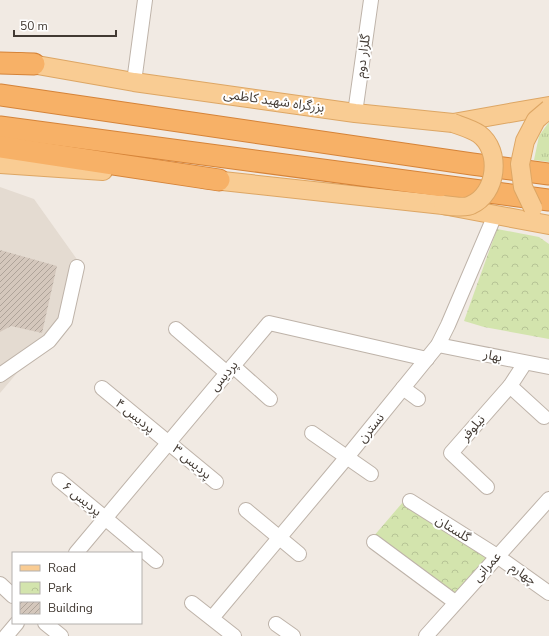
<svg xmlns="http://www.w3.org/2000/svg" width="549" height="636" viewBox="0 0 549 636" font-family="'Nunito Sans','Noto Sans Arabic',sans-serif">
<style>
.residential{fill:#e4dbd1}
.grass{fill:url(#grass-tufts)}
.park{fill:url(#park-crowns)}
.building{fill:url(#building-hatch)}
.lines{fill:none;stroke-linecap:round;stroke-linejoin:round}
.minor-casing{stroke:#beb3a9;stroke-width:16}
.major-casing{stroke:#dda664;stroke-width:20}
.highway-casing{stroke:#d58338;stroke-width:23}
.minor{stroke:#fff;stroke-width:14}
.major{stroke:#f9cc93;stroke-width:18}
.highway{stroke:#f7b167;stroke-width:21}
.major-bridge-casing{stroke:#dda664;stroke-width:20;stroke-linecap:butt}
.major-bridge{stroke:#f9cc93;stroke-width:18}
.labels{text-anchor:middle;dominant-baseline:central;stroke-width:4;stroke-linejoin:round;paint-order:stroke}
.street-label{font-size:13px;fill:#423a33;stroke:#fff}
</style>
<defs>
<pattern id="grass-tufts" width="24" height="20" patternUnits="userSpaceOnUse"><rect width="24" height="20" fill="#d3e4ad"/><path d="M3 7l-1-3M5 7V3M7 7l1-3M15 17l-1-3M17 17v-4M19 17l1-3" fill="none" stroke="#b6c495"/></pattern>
<pattern id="park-crowns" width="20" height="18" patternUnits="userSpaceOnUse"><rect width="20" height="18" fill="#d3e4ad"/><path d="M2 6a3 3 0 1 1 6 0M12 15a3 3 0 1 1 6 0" fill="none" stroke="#b6c495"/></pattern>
<pattern id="building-hatch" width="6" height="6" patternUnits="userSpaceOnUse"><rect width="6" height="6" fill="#d4c7bc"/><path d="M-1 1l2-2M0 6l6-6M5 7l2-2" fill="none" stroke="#aea399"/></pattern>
</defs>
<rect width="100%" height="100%" fill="#f1eae3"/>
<path class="residential" d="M0,187L34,199L81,265L70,320L51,349L17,373L0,393Z"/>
<path class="grass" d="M549,122V162L534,160L539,136Z"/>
<g class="park">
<path d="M497,229L539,237L549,244V339L484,327L464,321Z"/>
<path d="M403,502L489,558L455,597L373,537Z"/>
</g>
<path class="building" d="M0,250L57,266L42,333L11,326L0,332Z"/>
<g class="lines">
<g class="minor-casing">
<g id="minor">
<path d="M134,82L145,0"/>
<path d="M355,113L371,0"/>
<path d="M176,329L227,373"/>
<path d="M438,345L549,367"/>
<path d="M233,366L270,399"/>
<path d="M0,375L49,341L65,321L77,267"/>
<path d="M510,386L544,417"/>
<path d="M102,388L216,482"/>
<path d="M403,388L418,399"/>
<path d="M312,433L371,474"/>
<path d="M59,480L105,518L156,561"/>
<path d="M487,487L451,453L510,386L525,363"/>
<path d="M410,501L497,556L549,593"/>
<path d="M246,510L299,554"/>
<path d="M374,542L455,602"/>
<path d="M76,553L269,323L427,359"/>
<path d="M0,584L13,596"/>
<path d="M192,603L234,636"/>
<path d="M212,618L347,457L438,345L448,325L495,215"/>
<path d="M45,623L61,636"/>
<path d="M276,624L293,636"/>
<path d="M6,636L17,623"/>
<path d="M426,636L549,499"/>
</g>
</g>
<g class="major-casing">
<g id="major">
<path d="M20,62L134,82L355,113L453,123L549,106"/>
<path d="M0,164L103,171"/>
<path d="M204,179L443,205L549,225"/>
</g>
</g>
<g class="highway-casing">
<g id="highway">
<path d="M0,63L34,64"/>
<path d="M0,95L472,164L549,174"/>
<path d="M0,127L549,200"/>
<path d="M0,147L219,180"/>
</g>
</g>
<use href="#minor" class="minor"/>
<use href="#major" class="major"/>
<use href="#highway" class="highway"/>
<g class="major-bridge-casing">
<g id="major-bridge">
<path d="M443,205C450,206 466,208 471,205C497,194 502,151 479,134C472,129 461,126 453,123"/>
<path d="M533,208L523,187L520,164L525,141L536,120L549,109"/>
</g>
</g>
<use href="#major-bridge" class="major-bridge"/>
</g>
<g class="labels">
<g class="street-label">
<text transform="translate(363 56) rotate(-82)">گلزار دوم</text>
<text transform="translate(274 101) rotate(8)">بزرگراه شهید کاظمی</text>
<text transform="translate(493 356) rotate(12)">بهار</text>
<text transform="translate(224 376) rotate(-50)">پردیس</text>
<text transform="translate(135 416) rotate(39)">پردیس ۴</text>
<text transform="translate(371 428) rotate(-51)">نسترن</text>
<text transform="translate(473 428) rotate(-49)">نیلوفر</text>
<text transform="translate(192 462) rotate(40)">پردیس ۳</text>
<text transform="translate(82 499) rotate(39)">پردیس ۶</text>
<text transform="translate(453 529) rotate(32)">گلستان</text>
<text transform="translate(487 567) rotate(-48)">عمرانی</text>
<text transform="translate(523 574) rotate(35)">چهارم</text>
</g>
</g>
<rect x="12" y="552" width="130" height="72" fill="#ffffff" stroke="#b3b0ad"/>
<rect x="20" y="565" width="20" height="6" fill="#f9cc93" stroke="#b3b0ad"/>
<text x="48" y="572" font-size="12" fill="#423a33">Road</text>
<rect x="20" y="582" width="20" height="12" fill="url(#park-crowns)" stroke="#b3b0ad"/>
<text x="48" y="592" font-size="12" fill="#423a33">Park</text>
<rect x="20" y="602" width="20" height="12" fill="url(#building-hatch)" stroke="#b3b0ad"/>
<text x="48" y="612" font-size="12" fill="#423a33">Building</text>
<path d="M14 30v6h102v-6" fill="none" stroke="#423a33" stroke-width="2"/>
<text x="20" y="30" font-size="12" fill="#423a33" stroke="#ffffff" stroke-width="3" paint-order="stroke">50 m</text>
</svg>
